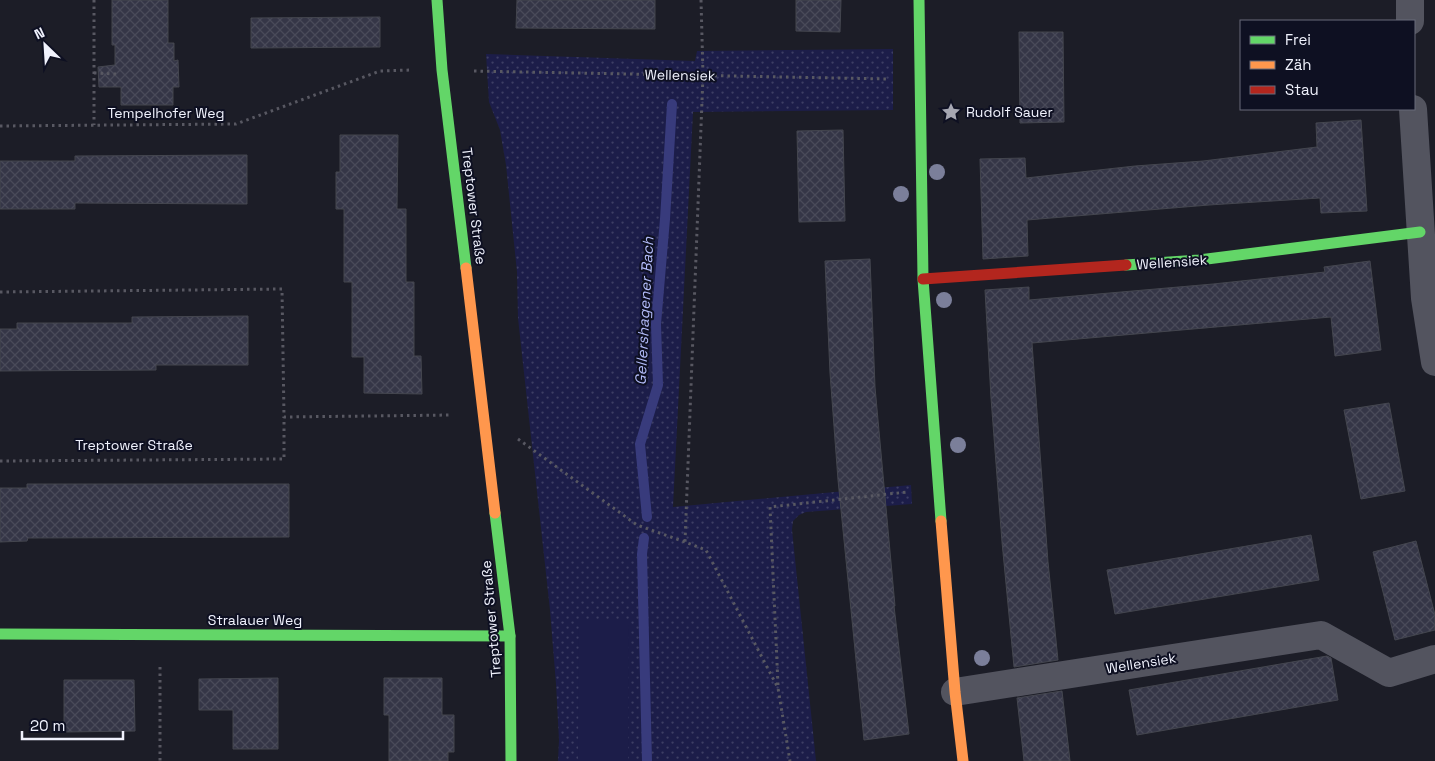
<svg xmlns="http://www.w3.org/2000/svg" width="1435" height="761" viewBox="0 0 1435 761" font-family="'Space Grotesk',sans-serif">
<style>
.green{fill:url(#green-dots)}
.pitch{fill:#1c1d49}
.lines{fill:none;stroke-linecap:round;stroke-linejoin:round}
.stream{stroke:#383b7c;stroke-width:10}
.building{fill:url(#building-cross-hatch);stroke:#44464f}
.path{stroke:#585862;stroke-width:3;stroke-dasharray:2.5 4;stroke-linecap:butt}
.street{stroke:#53545f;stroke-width:28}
.fast{stroke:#63d668;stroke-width:11}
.slow{stroke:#ff974d;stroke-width:11}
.jam{stroke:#b3261e;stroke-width:11}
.tree{fill:#7b7f9a}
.labels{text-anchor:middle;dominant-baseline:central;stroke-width:4;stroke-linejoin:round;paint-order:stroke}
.street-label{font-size:14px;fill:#f0f2fd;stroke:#0e1022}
.poi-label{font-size:14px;fill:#f0f2fd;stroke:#0e1022;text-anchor:start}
.water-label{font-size:15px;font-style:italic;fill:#b2bbf8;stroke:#0e1022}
</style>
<defs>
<pattern id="green-dots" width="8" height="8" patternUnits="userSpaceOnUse" patternTransform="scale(1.25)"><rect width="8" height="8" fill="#1c1d49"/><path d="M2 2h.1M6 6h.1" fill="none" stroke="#3d3e64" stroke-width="1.8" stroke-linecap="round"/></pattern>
<pattern id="building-cross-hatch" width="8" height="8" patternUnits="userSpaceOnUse" patternTransform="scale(1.25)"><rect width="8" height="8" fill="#353647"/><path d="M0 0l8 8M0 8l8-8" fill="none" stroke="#494a59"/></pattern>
</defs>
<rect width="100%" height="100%" fill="#1c1d27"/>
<path class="green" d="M893,49V110L693,112L673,507L911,485L912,504L806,512L799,515L793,521L792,530L816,761H558L559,740L556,684L550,610L518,318L517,272L506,165L500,130L489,102L486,54L695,61L697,51Z"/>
<path class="pitch" d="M579,621H629L628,761H578Z"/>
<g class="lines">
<g class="stream">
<path d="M647,517L640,444L658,385L656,324L665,219L672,104"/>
<path d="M644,538L642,554L647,761"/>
</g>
</g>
<g class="building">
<path d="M112,0H168V43H174V61L178,60L179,87H173V105H121V87H99L98,67L115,65V45H112Z"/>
<path d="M517,0H655V29L516,28Z"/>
<path d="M796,0H841L840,32L796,31Z"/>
<path d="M380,17V47L251,48V18Z"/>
<path d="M1019,32H1063L1064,122L1020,123Z"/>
<path d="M1361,120L1367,211L1321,213L1320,198L1209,205L1027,220L1028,256L983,259L980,159L1025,158L1026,178L1135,166L1203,161L1317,147L1316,123Z"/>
<path d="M843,130L845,221L799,222L797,131Z"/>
<path d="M340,135H398L397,209H406V282H414V356H421L422,394L364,393V357H352V282H344V209H336V172H340Z"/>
<path d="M247,155V204L75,203V209H0V161H75V156Z"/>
<path d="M870,259L875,387L895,606H894L909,734L864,740L838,480L830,373L825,261Z"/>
<path d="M1370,261L1381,350L1335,356L1331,317L1032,343L1048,562L1058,660L1014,667L1002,542L991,398L985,290L1029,287V300L1213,284L1325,272L1324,267Z"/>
<path d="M248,316V365H156V370L0,371V329H17V323H132V317Z"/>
<path d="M1389,403L1405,491L1361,499L1344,410Z"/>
<path d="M27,484H289V537L28,538L27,541L0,542V488H27Z"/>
<path d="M1311,535L1319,580L1115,614L1107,570Z"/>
<path d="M1416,541L1435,615V630L1395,640L1373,552Z"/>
<path d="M1327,656L1331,658L1338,700L1137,735L1129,690Z"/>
<path d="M278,678V749H233V710H199V679Z"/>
<path d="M384,678H442V715H454V752H448V761H389V715H384Z"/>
<path d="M64,680H134L135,731L64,732Z"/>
<path d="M1062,691L1070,761H1024L1017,698Z"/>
</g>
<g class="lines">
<g class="path">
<path d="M94,0V125"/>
<path d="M701,0L703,75L685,542L706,550L778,688L790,761"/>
<path d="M474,71L888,79"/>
<path d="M94,73L116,74"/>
<path d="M0,126L236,124L380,71L411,70"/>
<path d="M0,292L282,289L284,417L452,415"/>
<path d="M518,439L637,525L685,542"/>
<path d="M0,461L284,459V417"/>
<path d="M160,667V761"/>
<path d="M778,685L770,507L907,492"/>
</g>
<g class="street">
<path d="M1410,21V0"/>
<path d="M1413,109L1425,298L1435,362"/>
<path d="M955,692L1321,635L1389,673L1435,659"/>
</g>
<g class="fast">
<path d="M437,0L442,70L466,268"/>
<path d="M919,0L923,279L941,521"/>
<path d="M1126,265L1199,260L1420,232"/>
<path d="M495,513L510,636L511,761"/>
<path d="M0,634L510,636"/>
</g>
<g class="slow">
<path d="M466,268L495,513"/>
<path d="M941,521L955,692L963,761"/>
</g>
<path class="jam" d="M923,279L1126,265"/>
</g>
<g class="tree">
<circle cx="937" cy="172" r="8"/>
<circle cx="901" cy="194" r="8"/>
<circle cx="944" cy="300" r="8"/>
<circle cx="958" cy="445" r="8"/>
<circle cx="982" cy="658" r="8"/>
</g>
<defs>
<g id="sight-bare" transform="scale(1.5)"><path d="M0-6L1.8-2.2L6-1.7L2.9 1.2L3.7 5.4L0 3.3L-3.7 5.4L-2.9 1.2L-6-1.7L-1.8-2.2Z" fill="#a6a7b2" stroke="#0e1022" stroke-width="2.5" paint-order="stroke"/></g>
</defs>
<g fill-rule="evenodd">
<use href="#sight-bare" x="951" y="112"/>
</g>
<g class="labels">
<g class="street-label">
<text transform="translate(680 75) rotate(1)">Wellensiek</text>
<text x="166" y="113">Tempelhofer Weg</text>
<text transform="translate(474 206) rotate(83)">Treptower Straße</text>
<text transform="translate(1172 262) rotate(-4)">Wellensiek</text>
<text x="134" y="445">Treptower Straße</text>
<text transform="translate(491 619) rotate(-95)">Treptower Straße</text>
<text x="255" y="620">Stralauer Weg</text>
<text transform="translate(1141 663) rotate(-9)">Wellensiek</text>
</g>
<g class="poi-label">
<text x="966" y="112">Rudolf Sauer</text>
</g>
<g class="water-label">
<text transform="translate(644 311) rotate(-87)">Gellershagener Bach</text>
</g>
</g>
<rect x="1240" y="20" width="175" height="90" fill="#0e1022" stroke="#686a7a"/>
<rect x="1250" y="36" width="25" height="8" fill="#63d668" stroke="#686a7a"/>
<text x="1285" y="45" font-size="15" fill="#f0f2fd">Frei</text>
<rect x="1250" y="61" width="25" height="8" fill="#ff974d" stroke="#686a7a"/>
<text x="1285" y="70" font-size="15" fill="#f0f2fd">Zäh</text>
<rect x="1250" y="86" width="25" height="8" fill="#b3261e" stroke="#686a7a"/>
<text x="1285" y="95" font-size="15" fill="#f0f2fd">Stau</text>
<g transform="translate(45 45) rotate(335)" stroke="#0e1022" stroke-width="4" paint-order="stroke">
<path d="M0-4L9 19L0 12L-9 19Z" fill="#f0f2fd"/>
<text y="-8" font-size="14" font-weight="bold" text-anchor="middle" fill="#f0f2fd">N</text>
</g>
<path d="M22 731v8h101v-8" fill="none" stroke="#f0f2fd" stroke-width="2.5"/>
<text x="30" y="731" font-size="15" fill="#f0f2fd" stroke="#0e1022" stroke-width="4" paint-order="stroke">20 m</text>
</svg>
